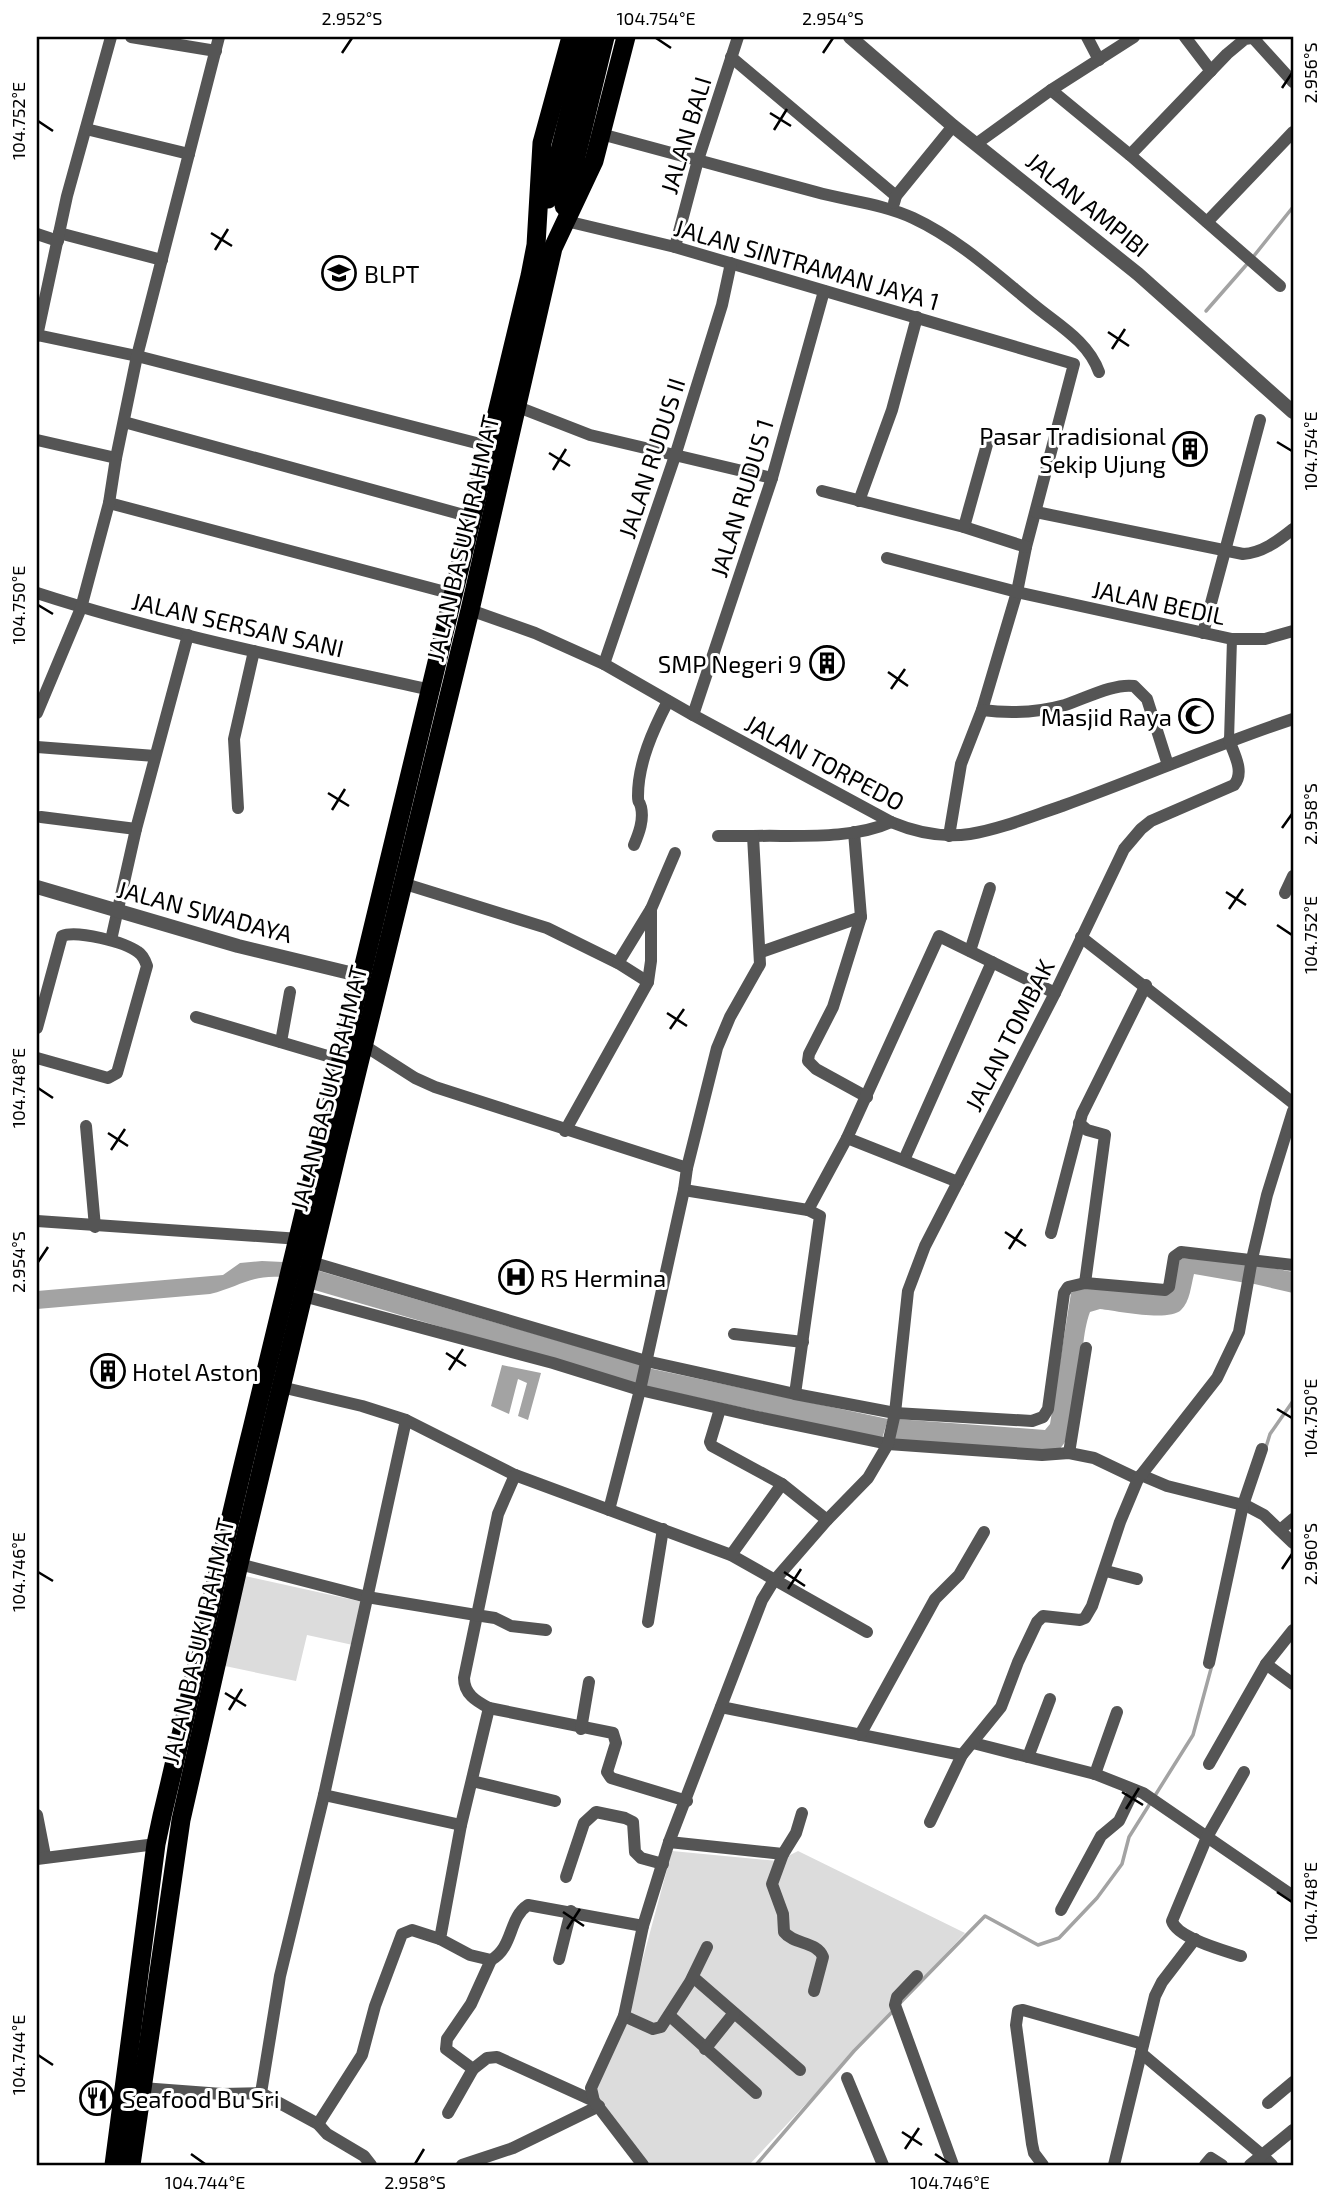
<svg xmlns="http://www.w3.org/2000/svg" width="1330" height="2202" viewBox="0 0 1330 2202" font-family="'Exo 2',sans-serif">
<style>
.green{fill:#dcdcdc}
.water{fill:#a3a3a3}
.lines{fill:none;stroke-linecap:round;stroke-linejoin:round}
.stream{stroke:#a3a3a3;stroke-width:3.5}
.pedestrian{stroke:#555;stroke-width:10}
.minor{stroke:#555;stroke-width:12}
.tertiary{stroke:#555;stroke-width:14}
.trunk{stroke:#000;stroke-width:19}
.ticks{fill:none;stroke:#000;stroke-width:2.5}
.labels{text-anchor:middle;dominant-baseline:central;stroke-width:6;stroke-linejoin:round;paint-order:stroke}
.street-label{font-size:24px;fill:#000;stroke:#fff}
.poi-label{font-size:24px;fill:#000;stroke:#fff;text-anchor:start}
.neatline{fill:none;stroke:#000;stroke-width:2.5}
.ticks-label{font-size:18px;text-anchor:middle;fill:#000}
</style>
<rect width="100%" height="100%" fill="#fff"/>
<g class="green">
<path d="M245,1576L363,1602L353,1645L307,1635L296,1681L225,1666Z"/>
<path d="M672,1851L778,1861L798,1851L965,1933L749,2165H646L591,2091L626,2021Z"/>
</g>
<g class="water">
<path d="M1178,1258L1250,1263L1246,1283L1194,1274C1191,1285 1190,1302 1181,1310C1169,1322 1118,1311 1100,1309L1090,1312C1075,1352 1089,1420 1058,1451L892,1440L897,1419L1045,1430L1050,1424L1071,1293L1080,1287L1163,1294Z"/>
<path d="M262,1261L283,1262L281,1277C249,1275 239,1287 210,1294L37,1309V1291L223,1275L240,1263Z"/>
<path d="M1253,1264L1293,1272V1293L1250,1283Z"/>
<path d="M316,1270L641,1365L637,1384L311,1289Z"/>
<path d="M502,1365L541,1373L528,1420L518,1416L527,1383L518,1379L509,1414L491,1406Z"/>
<path d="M648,1368L888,1419L882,1439L645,1386Z"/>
</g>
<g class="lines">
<g class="stream">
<path d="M1253,257L1293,207"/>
<path d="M1206,311L1248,263"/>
<path d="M1266,1447L1270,1434L1293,1401"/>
<path d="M899,2004L985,1916L1038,1945L1059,1938L1097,1898L1122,1864L1129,1837L1193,1735L1212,1665"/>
<path d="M756,2165L854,2051L894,2010"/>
</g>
<path class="pedestrian" d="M1229,740L1232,639"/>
<g class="minor">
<path d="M131,37L216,51"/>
<path d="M1087,37L1099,60"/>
<path d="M1185,37L1211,71"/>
<path d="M1254,39L1293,82"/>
<path d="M731,57L896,196"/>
<path d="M1051,90L1130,155L1280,286"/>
<path d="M86,129L189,154"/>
<path d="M601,134C673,153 744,173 816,192C849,201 883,204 913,218C958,239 996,274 1034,305C1058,325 1088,341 1099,372"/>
<path d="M976,144L1051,90L1134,37"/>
<path d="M1130,155L1227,54L1245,39L1257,37"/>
<path d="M894,203L896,196L953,126"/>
<path d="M566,221L675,247L1074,364L1026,547L1017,592L982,710L961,764L949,836"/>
<path d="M1207,222L1293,132"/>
<path d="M59,233L162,260"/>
<path d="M37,234L58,241"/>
<path d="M675,247L698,160L738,37"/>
<path d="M37,335L137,356L488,446"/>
<path d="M37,336L67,196L111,37"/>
<path d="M518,407L590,435L772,478"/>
<path d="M124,422L471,517"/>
<path d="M37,440L116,458"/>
<path d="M822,491L964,527L1026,547"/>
<path d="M859,501L892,410L917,317"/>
<path d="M109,503L453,594"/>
<path d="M1036,512L1243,554C1262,553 1278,541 1293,529"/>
<path d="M964,527L988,441"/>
<path d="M887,558L1017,592L1232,639H1265L1293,631"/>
<path d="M37,593C166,635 299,661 431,690"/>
<path d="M470,610L535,633L604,664L693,715L891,822C915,832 943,838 970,834C1001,829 1032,816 1062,806C1140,778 1215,745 1293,719"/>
<path d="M1203,633L1260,420"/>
<path d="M604,664L675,456L722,305L731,263"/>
<path d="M982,710C1011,714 1036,713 1065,705C1084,699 1114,683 1134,686L1147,699L1168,765"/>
<path d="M37,713L81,608L109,503L116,458L137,356L219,37"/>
<path d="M693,715L772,478L824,291"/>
<path d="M37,747L155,756"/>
<path d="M238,808L234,739L254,651"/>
<path d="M41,817L136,829"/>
<path d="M854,832L861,917L833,1007L809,1054L808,1061L816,1069L867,1097"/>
<path d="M753,836C796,835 852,840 891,822"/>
<path d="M634,845C639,833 644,820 641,807C639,799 638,805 638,796C638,763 653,730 668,701"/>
<path d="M402,883L547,928L618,963L648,982"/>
<path d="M1285,893L1293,876"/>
<path d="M1081,937L1293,1103"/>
<path d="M111,940L136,829L188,635"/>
<path d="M970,951L990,888"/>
<path d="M761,952L861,917"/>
<path d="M618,963L651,909L675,853"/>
<path d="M196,1017L341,1060"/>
<path d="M37,1028L62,936C77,930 125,942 138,952C143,955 145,960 147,966L117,1073L108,1078L37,1058"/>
<path d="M281,1042L290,992"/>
<path d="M365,1046L415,1078L435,1087L687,1168"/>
<path d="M1079,1123L1087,1130L1105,1135L1085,1283"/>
<path d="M86,1126L95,1227"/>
<path d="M565,1131L648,982L651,961V909"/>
<path d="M904,1160L992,962"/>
<path d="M958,1182L847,1138L939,936L1055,993"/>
<path d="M684,1190L808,1210"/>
<path d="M37,1221L300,1239"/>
<path d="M1051,1233L1082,1114L1146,985"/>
<path d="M311,1262L646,1361L795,1394L895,1413L1032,1421L1043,1417L1048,1409L1064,1293L1068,1287L1085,1283L1165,1290L1169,1287L1174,1257L1181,1252L1293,1265"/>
<path d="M303,1296L553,1363L640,1390L758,1417L888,1444L1042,1455L1069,1453L1094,1458L1138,1479"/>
<path d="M734,1334L803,1342"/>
<path d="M281,1387L362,1406L406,1420L515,1475L731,1555L867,1632"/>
<path d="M795,1394L820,1216L808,1210L847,1138"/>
<path d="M720,1409L710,1442L712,1446L782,1484L827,1520"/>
<path d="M1069,1453L1086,1348"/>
<path d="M515,1475L498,1514L464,1678C464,1694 476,1701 489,1708L461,1825L440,1939L470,1955L491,1960C514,1947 508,1918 528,1905L643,1926"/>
<path d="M1141,1475L1167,1486L1247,1506L1264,1515L1293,1543"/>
<path d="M609,1510L640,1390L684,1190L687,1168L717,1048L730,1017L760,964L753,836H718"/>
<path d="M1280,1530L1293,1519"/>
<path d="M731,1555L782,1484"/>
<path d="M239,1564L367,1597L482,1616L495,1618L511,1626L546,1630"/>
<path d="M1106,1571L1137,1579"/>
<path d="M648,1622L663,1529"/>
<path d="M1209,1663L1243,1505L1262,1449"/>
<path d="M1266,1664L1293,1684"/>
<path d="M721,1707L962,1755"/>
<path d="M489,1708L613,1733L616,1743L607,1772L611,1778L687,1801"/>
<path d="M581,1729L589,1682"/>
<path d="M860,1735L935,1599L959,1575L984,1532"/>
<path d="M973,1743L1095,1774L1143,1793L1293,1896"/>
<path d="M1028,1757L1050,1699"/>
<path d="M1209,1764L1266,1664L1293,1630"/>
<path d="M1095,1774L1117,1712"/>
<path d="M472,1781L555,1801"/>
<path d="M324,1795L461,1825"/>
<path d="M37,1815L45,1856"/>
<path d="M930,1822L962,1755L1001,1707L1018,1662L1037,1622L1043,1616L1080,1620L1085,1618L1092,1606L1120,1522L1138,1479L1217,1378L1239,1332L1252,1259L1267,1195L1293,1111"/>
<path d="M669,1842L783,1854L796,1833L802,1813"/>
<path d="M783,1854L772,1884L783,1914L784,1932C794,1945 817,1941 823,1957L814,1991"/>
<path d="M37,1859L156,1844"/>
<path d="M566,1877L584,1823L596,1812L625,1818L633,1822L635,1852L641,1858L663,1864"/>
<path d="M1061,1910L1101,1836L1119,1821L1134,1790"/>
<path d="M1241,1956C1225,1951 1177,1938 1172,1921L1207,1837L1244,1772"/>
<path d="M559,1959L571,1911"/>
<path d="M491,1960L471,2004L447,2039L446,2049L473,2069L487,2058L497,2057L594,2101"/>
<path d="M917,1976L897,1997L895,2005L953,2165"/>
<path d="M693,1977L800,2070"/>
<path d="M624,2016L653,2029L661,2027L690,1982L707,1947"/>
<path d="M670,2016L756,2093"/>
<path d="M705,2049L734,2013"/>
<path d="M1141,2053L1261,2154L1272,2165"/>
<path d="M847,2078L883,2165"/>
<path d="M142,2088L222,2094L261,2093L318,2124L327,2134L364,2156L371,2165"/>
<path d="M261,2093L280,1976L324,1795L406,1420"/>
<path d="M1268,2103L1293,2082"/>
<path d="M448,2113L473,2069"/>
<path d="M318,2124L362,2055L375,2006L402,1934L412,1930L440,1939"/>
<path d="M462,2165L513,2148L599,2106"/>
<path d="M643,2165L594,2101L591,2088L624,2016L643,1926L669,1842L762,1600L773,1582L827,1520L868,1478L888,1444L895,1413L908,1291L925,1246L1055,993L1124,849L1141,829L1151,821L1234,785C1245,772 1234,754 1229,740"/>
<path d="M1043,2165L1034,2153L1032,2144L1016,2025L1018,2011L1023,2010L1143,2044"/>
<path d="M1114,2165L1155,1996L1162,1982L1195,1939"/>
<path d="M1205,2165L1211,2158L1222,2165"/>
<path d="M1250,2165L1293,2130"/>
</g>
<g class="tertiary">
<path d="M850,37L953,126L1138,274L1293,412"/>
<path d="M37,887L238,946L362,976"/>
</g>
<g class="trunk">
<path d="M548,199L588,37"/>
<path d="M564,206L605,37"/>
<path d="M114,2165L156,1844L162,1816C193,1687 220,1557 252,1429C348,1045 436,660 530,276L536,245L542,143L571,37"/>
<path d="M131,2165L181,1820L239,1564L337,1153L470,610L553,248L594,161L626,37"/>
</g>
</g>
<path class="ticks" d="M656,38L671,48M342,53L352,38M823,53L833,38M1282,88L1292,73M770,113L791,126M38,121L53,131M774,130L787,109M211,233L232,246M215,250L228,229M1108,332L1129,346M1112,349L1125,329M1277,442L1292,451M549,453L570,466M553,470L566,449M38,605L53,614M888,672L908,686M891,689L905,669M328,793L349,806M332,810L345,789M1282,828L1292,814M1226,892L1246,905M1229,909L1243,889M1277,925L1292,935M667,1013L687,1026M670,1029L684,1009M38,1088L53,1098M108,1133L128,1146M111,1150L125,1129M1005,1232L1026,1246M1009,1249L1022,1229M38,1262L48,1247M446,1353L466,1366M449,1370L463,1349M1277,1409L1292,1418M1282,1569L1292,1554M38,1572L53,1581M784,1572L805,1586M788,1589L801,1569M225,1693L246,1706M229,1710L242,1689M1122,1792L1143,1805M1126,1809L1139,1788M1277,1892L1292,1902M563,1912L584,1926M567,1929L580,1909M38,2055L53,2065M902,2132L922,2145M905,2149L919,2128M191,2154L205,2164M935,2154L950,2164M415,2164L424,2149"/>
<defs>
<g id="school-ring" transform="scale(1.75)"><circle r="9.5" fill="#fff" stroke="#000" stroke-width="1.5"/><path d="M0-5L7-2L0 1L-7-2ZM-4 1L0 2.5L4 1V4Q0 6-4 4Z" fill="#000"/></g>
<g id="building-ring" transform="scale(1.75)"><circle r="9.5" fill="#fff" stroke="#000" stroke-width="1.5"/><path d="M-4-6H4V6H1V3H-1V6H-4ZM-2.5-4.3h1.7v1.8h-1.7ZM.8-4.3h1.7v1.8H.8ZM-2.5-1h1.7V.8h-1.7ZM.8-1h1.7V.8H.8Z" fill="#000"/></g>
<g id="mosque-ring" transform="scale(1.75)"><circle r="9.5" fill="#fff" stroke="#000" stroke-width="1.5"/><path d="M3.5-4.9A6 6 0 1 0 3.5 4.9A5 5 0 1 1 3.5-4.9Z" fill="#000"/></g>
<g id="hospital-ring" transform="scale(1.75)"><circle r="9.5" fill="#fff" stroke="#000" stroke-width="1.5"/><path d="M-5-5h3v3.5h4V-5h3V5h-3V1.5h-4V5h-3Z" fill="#000"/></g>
<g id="restaurant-ring" transform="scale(1.75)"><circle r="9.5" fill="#fff" stroke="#000" stroke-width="1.5"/><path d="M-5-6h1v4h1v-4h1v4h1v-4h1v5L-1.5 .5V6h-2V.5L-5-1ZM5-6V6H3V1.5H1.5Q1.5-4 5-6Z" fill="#000"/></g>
</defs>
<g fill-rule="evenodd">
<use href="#school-ring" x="339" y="273"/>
<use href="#building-ring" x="1190" y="449"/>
<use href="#building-ring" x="827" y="663"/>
<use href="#mosque-ring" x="1196" y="716"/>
<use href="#hospital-ring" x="516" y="1277"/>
<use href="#building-ring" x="108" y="1371"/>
<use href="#restaurant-ring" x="97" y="2098"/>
</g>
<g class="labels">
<g class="street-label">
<text transform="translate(685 135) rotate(-73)">JALAN BALI</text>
<text transform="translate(1088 204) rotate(39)">JALAN AMPIBI</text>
<text transform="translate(807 264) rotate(16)">JALAN SINTRAMAN JAYA 1</text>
<text transform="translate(651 458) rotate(-72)">JALAN RUDUS II</text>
<text transform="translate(741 498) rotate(-73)">JALAN RUDUS 1</text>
<text transform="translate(462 538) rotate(-77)">JALAN BASUKI RAHMAT</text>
<text transform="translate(1159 602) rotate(12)">JALAN BEDIL</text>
<text transform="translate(238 624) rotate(13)">JALAN SERSAN SANI</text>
<text transform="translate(825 762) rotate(28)">JALAN TORPEDO</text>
<text transform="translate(205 911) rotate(15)">JALAN SWADAYA</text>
<text transform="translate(1009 1035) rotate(-63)">JALAN TOMBAK</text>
<text transform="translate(328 1088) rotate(-76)">JALAN BASUKI RAHMAT</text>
<text transform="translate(197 1641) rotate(-77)">JALAN BASUKI RAHMAT</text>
</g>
<g class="poi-label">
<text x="364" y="273">BLPT</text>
<text x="1166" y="435" text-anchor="end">Pasar Tradisional<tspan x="1166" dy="28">Sekip Ujung</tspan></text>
<text x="802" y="663" text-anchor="end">SMP Negeri 9</text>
<text x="1172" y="716" text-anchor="end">Masjid Raya</text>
<text x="540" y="1277">RS Hermina</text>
<text x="132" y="1371">Hotel Aston</text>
<text x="122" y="2098">Seafood Bu Sri</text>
</g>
</g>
<rect width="1330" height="2202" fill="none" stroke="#ffffff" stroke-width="77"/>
<rect x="38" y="38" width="1254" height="2126" class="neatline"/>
<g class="ticks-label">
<text x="352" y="25">2.952°S</text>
<text x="656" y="25">104.754°E</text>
<text x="833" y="25">2.954°S</text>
<text transform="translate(1311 73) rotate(-90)" y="6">2.956°S</text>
<text transform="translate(19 121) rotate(-90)" y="6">104.752°E</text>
<text transform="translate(1311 451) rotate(-90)" y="6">104.754°E</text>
<text transform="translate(19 605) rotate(-90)" y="6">104.750°E</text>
<text transform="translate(1311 814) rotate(-90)" y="6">2.958°S</text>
<text transform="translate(1311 935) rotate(-90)" y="6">104.752°E</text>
<text transform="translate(19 1088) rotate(-90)" y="6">104.748°E</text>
<text transform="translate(19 1262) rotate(-90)" y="6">2.954°S</text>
<text transform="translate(1311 1418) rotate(-90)" y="6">104.750°E</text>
<text transform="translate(1311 1554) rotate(-90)" y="6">2.960°S</text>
<text transform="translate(19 1572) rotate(-90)" y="6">104.746°E</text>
<text transform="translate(1311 1902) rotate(-90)" y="6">104.748°E</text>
<text transform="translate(19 2055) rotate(-90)" y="6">104.744°E</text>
<text x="205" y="2189">104.744°E</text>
<text x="415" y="2189">2.958°S</text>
<text x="950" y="2189">104.746°E</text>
</g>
</svg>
